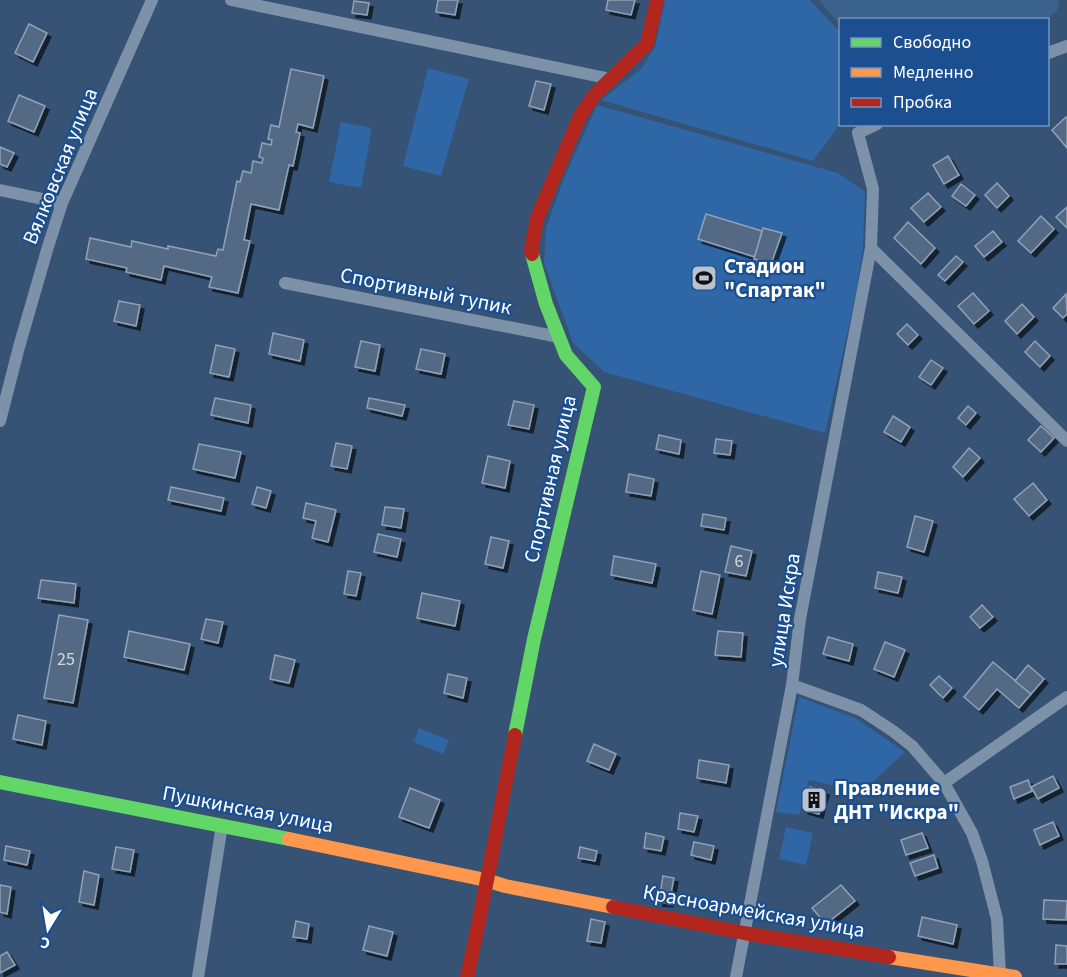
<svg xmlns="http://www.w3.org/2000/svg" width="1067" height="977" viewBox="0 0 1067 977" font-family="'Source Sans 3',sans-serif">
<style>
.green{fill:#2f66a5}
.water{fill:#3b618d}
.building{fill:#526984;stroke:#92a2b6;stroke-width:1.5;filter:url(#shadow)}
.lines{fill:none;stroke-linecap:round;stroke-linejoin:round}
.street{stroke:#7d92a8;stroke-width:12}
.fast{stroke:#63d668;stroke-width:14}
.slow{stroke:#ff974d;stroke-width:14}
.jam{stroke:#b3261e;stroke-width:14}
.labels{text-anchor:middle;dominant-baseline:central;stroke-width:4.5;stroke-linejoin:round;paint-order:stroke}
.number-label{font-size:18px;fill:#d4dae0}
.street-label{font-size:21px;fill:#fff;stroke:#1b4f8f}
.poi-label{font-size:21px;font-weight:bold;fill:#fff;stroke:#1b4f8f;text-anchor:start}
</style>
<defs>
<filter id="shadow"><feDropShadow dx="4" dy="4" stdDeviation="0" flood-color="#0009"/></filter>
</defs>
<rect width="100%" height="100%" fill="#365274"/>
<g class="green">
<path d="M665,0H810L840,32V124L813,161L601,100L641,69L655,47Z"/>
<path d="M428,68L469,79L441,176L403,166Z"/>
<path d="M597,105L838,173L865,192L863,249L856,294L825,433L604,372L573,343L544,263L546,228L564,178Z"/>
<path d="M341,122L372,128L361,188L329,182Z"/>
<path d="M799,697L855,718L905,752L862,792L809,780L799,815L776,812Z"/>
<path d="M419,728L449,740L443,754L414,742Z"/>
<path d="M786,827L813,833L806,865L779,859Z"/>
</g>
<path class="water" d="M819,0H1058L1059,1L1057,11L1047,19L840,20V25Z"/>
<g class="building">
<path d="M438,0H458L455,15L436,12Z"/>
<path d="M608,0H635L631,15L606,10Z"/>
<path d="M354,1L369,3L367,15L352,13Z"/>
<path d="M29,24L47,33L33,62L15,53Z"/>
<path d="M291,69L324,76L313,128L298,124L296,132L300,133L293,166L289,165L279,210L251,204L244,240L250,241L238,293L209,287L212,277L164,266L161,280L126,272L127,268L86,259L90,238L131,247L132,241L168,249V246L216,256L218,249L223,250L237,181L240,182L243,171L251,173L253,161L262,163L263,158L259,157L262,143L271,145L272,140L268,139L271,125L279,127Z"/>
<path d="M536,81L551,84L544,110L529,106Z"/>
<path d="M19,95L45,106L34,132L8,121Z"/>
<path d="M1066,117L1067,118V148L1052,130Z"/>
<path d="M0,147L14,153L7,167L0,164Z"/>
<path d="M948,156L959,175L944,184L933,165Z"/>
<path d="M997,183L1009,196L997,208L985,195Z"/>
<path d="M961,184L975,195L966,206L952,196Z"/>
<path d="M928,193L941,207L924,222L911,208Z"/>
<path d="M1067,207V228L1056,217Z"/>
<path d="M706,214L762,231L755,257L698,239Z"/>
<path d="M1041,216L1054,229L1031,253L1018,241Z"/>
<path d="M908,222L935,248L921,264L894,238Z"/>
<path d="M763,228L782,233L771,264L754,259Z"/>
<path d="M993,231L1002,242L984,257L975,246Z"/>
<path d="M956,256L963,262L945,281L938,275Z"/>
<path d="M973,293L989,311L974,324L958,306Z"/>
<path d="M1066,294L1067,314L1063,318L1053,308Z"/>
<path d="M119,301L140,305L136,326L114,321Z"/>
<path d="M1022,304L1034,317L1017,334L1005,321Z"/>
<path d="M907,324L918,335L908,345L897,334Z"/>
<path d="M273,333L304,340L300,361L269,354Z"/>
<path d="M361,341L380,345L375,371L355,367Z"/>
<path d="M1035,341L1050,356L1040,367L1025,352Z"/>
<path d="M216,345L235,349L229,377L210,373Z"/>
<path d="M421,349L445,354L441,374L416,369Z"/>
<path d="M931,360L943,368L931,385L919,377Z"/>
<path d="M215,398L251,405L248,423L211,415Z"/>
<path d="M369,398L405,405L402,416L367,408Z"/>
<path d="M514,401L534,405L529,429L508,425Z"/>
<path d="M968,406L976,413L966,425L958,418Z"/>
<path d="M893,416L910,427L901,442L884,432Z"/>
<path d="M1041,426L1054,438L1041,452L1028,440Z"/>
<path d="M659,435L681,440L679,454L656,449Z"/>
<path d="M716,439L732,441L730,455L714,453Z"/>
<path d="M336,443L352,446L347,469L331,466Z"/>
<path d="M199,444L241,452L235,478L193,469Z"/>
<path d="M969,448L980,458L963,477L953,467Z"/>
<path d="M488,456L510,461L505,488L482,483Z"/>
<path d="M629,474L654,479L651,496L626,492Z"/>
<path d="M1033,483L1047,500L1029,516L1014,499Z"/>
<path d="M171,487L224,498L221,511L168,500Z"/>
<path d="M257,487L271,491L266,508L252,504Z"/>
<path d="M306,503L336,510L328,542L312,538L316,521L303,518Z"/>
<path d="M385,507L404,509L401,528L382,525Z"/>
<path d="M703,514L726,518L724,530L701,526Z"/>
<path d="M915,516L933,521L924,552L907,547Z"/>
<path d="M378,534L401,539L397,557L374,552Z"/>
<path d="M491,537L509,541L503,568L485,564Z"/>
<path d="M731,546L752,551L746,576L725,572Z"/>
<path d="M614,556L656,564L652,583L611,575Z"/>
<path d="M348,571L361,573L356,596L344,594Z"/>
<path d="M701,571L720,575L712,614L693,610Z"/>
<path d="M878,572L902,577L898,593L875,588Z"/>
<path d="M41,580L76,584L74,603L38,598Z"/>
<path d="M422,593L460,601L455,626L417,618Z"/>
<path d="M982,605L993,617L980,628L970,617Z"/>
<path d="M59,615L88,620L73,703L44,698Z"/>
<path d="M206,619L223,622L218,643L201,639Z"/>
<path d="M129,631L190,644L184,670L124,657Z"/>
<path d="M718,631L743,633L741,657L715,655Z"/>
<path d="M828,637L853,644L849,661L823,654Z"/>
<path d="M885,642L905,650L894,677L874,669Z"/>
<path d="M275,655L295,660L289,683L270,679Z"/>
<path d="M993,662L1031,694L1019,708L997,689L979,710L964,697Z"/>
<path d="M1028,665L1044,679L1031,694L1015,681Z"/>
<path d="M448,674L467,678L463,698L444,693Z"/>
<path d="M939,676L952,688L943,698L930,685Z"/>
<path d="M18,715L46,721L42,745L13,739Z"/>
<path d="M594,744L616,754L609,770L587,761Z"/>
<path d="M699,760L729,765L726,783L697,778Z"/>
<path d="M1053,776L1059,788L1038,799L1031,787Z"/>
<path d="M1028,780L1032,791L1014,799L1010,787Z"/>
<path d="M810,787L825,791L819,814L804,810Z"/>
<path d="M410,788L440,800L429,828L399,817Z"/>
<path d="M680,813L698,816L694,832L678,829Z"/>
<path d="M1053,822L1059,836L1040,845L1034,830Z"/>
<path d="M646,833L664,837L661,851L644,848Z"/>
<path d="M922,833L928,848L906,855L901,840Z"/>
<path d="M694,842L714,846L711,860L691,855Z"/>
<path d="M6,846L30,851L27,865L4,860Z"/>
<path d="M116,847L134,850L130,872L112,869Z"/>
<path d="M580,847L597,851L595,861L578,858Z"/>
<path d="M934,855L938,868L915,876L910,863Z"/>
<path d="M84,871L99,875L94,905L79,902Z"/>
<path d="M663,876L674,878L669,903L659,902Z"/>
<path d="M0,885L11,887L7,914L0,912Z"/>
<path d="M841,885L855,901L826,924L812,908Z"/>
<path d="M1044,900L1067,901L1066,920L1043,919Z"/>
<path d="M922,917L957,925L953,944L918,936Z"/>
<path d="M591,919L605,922L601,943L587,941Z"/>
<path d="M296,921L309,924L307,939L293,937Z"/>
<path d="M369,926L393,932L387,956L363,950Z"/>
<path d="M1056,945L1067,946V964H1055Z"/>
<path d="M7,952L15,965L0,973V956Z"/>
</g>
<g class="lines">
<g class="street">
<path d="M231,0L611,79"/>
<path d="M1048,53L1067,46"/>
<path d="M0,190L62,203"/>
<path d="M871,248L1067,441"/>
<path d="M285,283L559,337"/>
<path d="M0,421L19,347L47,250L62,203L152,0"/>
<path d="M792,685L861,710L893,731L912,746L944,783L972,833L982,861L997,919L1000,974"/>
<path d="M944,783L1067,697"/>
<path d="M198,977L222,825"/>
<path d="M736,977L792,685L800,619L871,248L873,189L858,133L877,124"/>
</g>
<g class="fast">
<path d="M515,735L534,639L594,387L566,355L546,304L532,254"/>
<path d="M0,782L289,839"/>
</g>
<g class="slow">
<path d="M289,839L486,880L505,886L613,907"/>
<path d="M889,957L1015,977"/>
</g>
<g class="jam">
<path d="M532,254L531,250L537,218L580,116L595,94L647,44L657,0"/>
<path d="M613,907L744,933L889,957"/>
<path d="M467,977C485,897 499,815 515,735"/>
</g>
</g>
<defs>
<g id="stadium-square" transform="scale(1.35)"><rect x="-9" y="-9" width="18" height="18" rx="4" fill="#b9c2ce" stroke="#1b4f8f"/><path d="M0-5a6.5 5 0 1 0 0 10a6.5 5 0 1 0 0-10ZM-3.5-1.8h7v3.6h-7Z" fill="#111"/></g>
<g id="building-square" transform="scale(1.35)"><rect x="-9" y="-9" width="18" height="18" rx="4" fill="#b9c2ce" stroke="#1b4f8f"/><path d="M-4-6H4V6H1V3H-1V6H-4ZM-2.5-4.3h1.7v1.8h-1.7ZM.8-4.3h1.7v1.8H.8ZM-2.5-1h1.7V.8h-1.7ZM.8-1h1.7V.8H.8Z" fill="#111"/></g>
</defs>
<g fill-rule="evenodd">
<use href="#stadium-square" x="704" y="278"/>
<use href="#building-square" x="814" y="800"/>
</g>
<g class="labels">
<g class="number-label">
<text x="739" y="561">6</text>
<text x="66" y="659">25</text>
</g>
<g class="street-label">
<text transform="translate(60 166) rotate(-68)">Вялковская улица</text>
<text transform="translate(426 291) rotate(11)">Спортивный тупик</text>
<text transform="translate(550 479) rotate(-77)">Спортивная улица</text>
<text transform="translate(784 610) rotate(-81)">улица Искра</text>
<text transform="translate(248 809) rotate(11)">Пушкинская улица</text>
<text transform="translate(754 911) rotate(10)">Красноармейская улица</text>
</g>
<g class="poi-label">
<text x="724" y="266">Стадион<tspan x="724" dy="24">"Спартак"</tspan></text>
<text x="834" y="788">Правление<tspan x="834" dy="24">ДНТ "Искра"</tspan></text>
</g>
</g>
<rect x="839" y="18" width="210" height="108" fill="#1b4f8f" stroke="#7695bc" stroke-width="1.5"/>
<rect x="851" y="38" width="30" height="9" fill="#63d668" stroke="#7695bc" stroke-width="1.5"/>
<text x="893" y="48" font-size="18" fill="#ffffff">Свободно</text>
<rect x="851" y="68" width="30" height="9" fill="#ff974d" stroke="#7695bc" stroke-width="1.5"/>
<text x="893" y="78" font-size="18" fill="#ffffff">Медленно</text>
<rect x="851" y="98" width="30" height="9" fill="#b3261e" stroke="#7695bc" stroke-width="1.5"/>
<text x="893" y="108" font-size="18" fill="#ffffff">Пробка</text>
<g transform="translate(48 929) rotate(191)" stroke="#1b4f8f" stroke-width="4.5" paint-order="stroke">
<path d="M0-4.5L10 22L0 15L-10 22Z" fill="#ffffff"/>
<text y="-9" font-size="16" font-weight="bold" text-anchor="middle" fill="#ffffff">С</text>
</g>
</svg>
